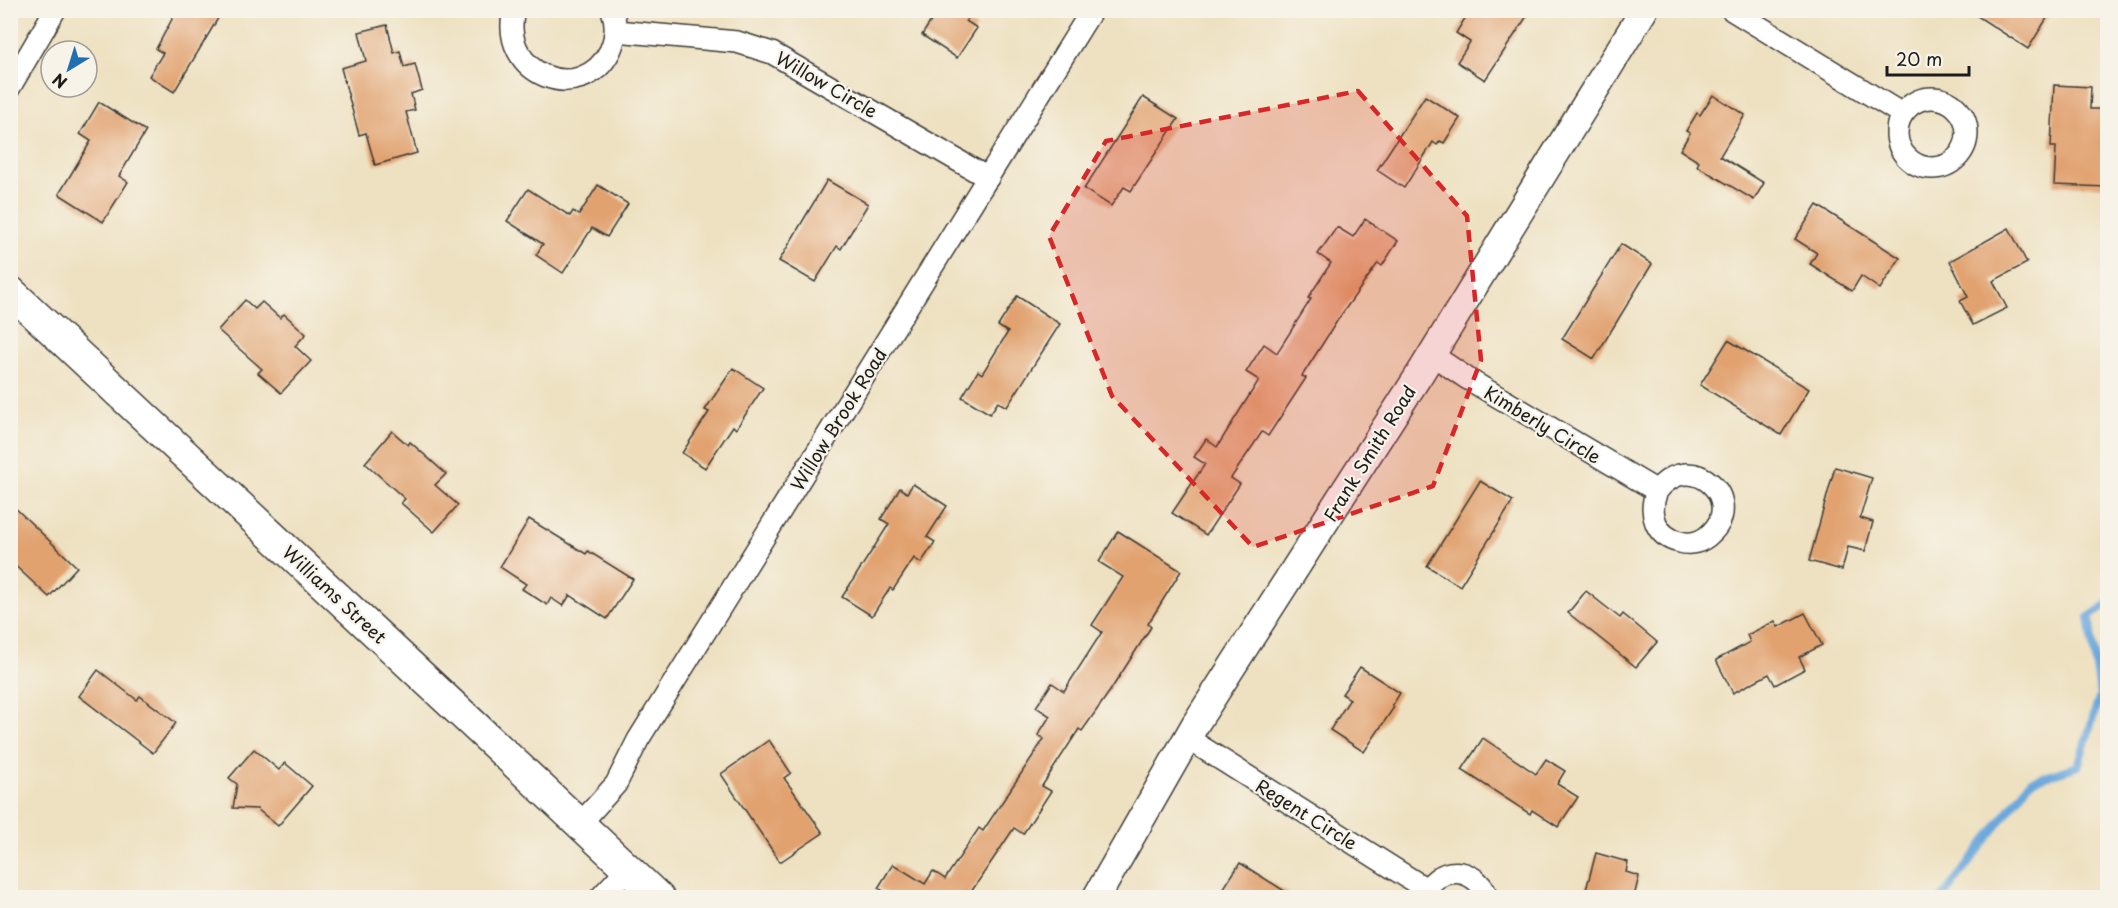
<svg xmlns="http://www.w3.org/2000/svg" width="2118" height="908" viewBox="0 0 2118 908" font-family="'Playpen Sans',sans-serif">
<style>
.lines{fill:none;stroke-linecap:round;stroke-linejoin:round}
.stream{stroke:#6aa8dc;stroke-width:8}
.building{fill:#e1a270}
.minor-casing{stroke:#3c3a35;stroke-width:24}
.tertiary-casing{stroke:#3c3a35;stroke-width:30}
.secondary-casing{stroke:#3c3a35;stroke-width:33}
.minor{stroke:#fff;stroke-width:21}
.tertiary{stroke:#fff;stroke-width:27}
.secondary{stroke:#fff;stroke-width:30}
.marked{fill:#d62828;fill-opacity:0.2;stroke:#d62828;stroke-width:4.5;stroke-dasharray:12 8;stroke-linejoin:round}
.labels{text-anchor:middle;dominant-baseline:central;stroke-width:4.5;stroke-linejoin:round;paint-order:stroke}
.street-label{font-size:18px;fill:#1c1c1c;stroke:#f7f3e8}
</style>
<rect width="100%" height="100%" fill="#f7f3e8"/>
<filter id="ink" filterUnits="userSpaceOnUse"><feTurbulence type="fractalNoise" baseFrequency=".0167" numOctaves="2"/><feDisplacementMap in="SourceGraphic" scale="12" xChannelSelector="R" yChannelSelector="G"/><feConvolveMatrix kernelMatrix="1 2 1 2 8 2 1 2 1" color-interpolation-filters="sRGB"/></filter>
<filter id="wash" filterUnits="userSpaceOnUse"><feTurbulence type="fractalNoise" baseFrequency=".008" numOctaves="4" result="noise"/><feDisplacementMap in="SourceGraphic" scale="24" xChannelSelector="R" yChannelSelector="G"/><feGaussianBlur stdDeviation="1.35" result="paint"/><feColorMatrix in="noise" values="0 0 0 0 0 0 0 0 0 0 0 0 0 0 0 0 0 1.4 0 .05"/><feComposite in="paint" operator="in"/></filter>
<g filter="url(#wash)">
<rect width="100%" height="100%" fill="#eee1c1"/>
<g class="lines">
<path class="stream" d="M1942,898L2031,781L2078,766L2100,695L2089,617L2108,604"/>
</g>
<g id="blocks">
<g class="building">
<path d="M177,10H223L174,92L149,76L163,53L156,49Z"/>
<path d="M938,10H973L966,21L977,28L957,58L922,35Z"/>
<path d="M1470,10H1531L1485,80L1457,62L1470,42L1456,33Z"/>
<path d="M1968,10H2052L2028,49Z"/>
<path d="M387,25L394,53L400,51L404,67L415,64L422,90L411,94L415,110L406,112L417,153L375,165L366,133L359,135L341,68L366,61L359,32Z"/>
<path d="M2054,85L2091,87L2090,109H2108V187L2054,185L2056,147H2051Z"/>
<path d="M1713,95L1745,115L1720,156L1764,183L1754,200L1697,166L1699,162L1680,150L1690,133L1686,131L1697,113L1700,115Z"/>
<path d="M1425,96L1460,118L1444,143L1440,141L1437,145L1433,142L1404,188L1377,170Z"/>
<path d="M1143,97L1178,119L1131,191L1124,187L1111,206L1084,189Z"/>
<path d="M99,102L146,131L119,176L128,182L103,222L59,194L91,141L80,134Z"/>
<path d="M827,180L868,204L841,249L837,246L815,282L779,261Z"/>
<path d="M598,185L628,204L607,237L592,228L563,273L536,255L543,244L507,221L528,189L570,216L573,211L579,215Z"/>
<path d="M1817,205L1900,258L1880,289L1861,276L1852,291L1810,264L1817,253L1795,239Z"/>
<path d="M1365,219L1398,241L1382,266L1378,263L1339,318L1302,376L1306,378L1268,436L1262,432L1231,478L1240,484L1206,535L1172,513L1205,464L1194,457L1206,439L1217,447L1259,380L1246,372L1264,344L1277,353L1311,299L1308,298L1331,263L1318,254L1337,227L1353,237Z"/>
<path d="M2009,228L2027,263L1993,281L2007,308L1973,325L1960,301L1968,297L1950,261Z"/>
<path d="M1621,244L1652,264L1594,359L1562,339Z"/>
<path d="M1017,296L1060,324L1007,407L998,402L990,414L962,397L978,371L982,374L1008,332L998,326Z"/>
<path d="M245,300L255,309L262,302L280,318L284,314L306,334L295,346L311,361L281,393L258,373L262,369L218,330Z"/>
<path d="M1728,340L1809,389L1781,435L1700,385Z"/>
<path d="M733,368L763,388L736,429L733,426L705,468L682,453L709,412L705,410Z"/>
<path d="M392,431L408,445L410,442L446,474L435,485L458,505L434,532L401,503L405,499L365,463Z"/>
<path d="M1835,467L1872,478L1860,518L1873,522L1865,551L1848,547L1842,570L1809,561Z"/>
<path d="M1480,481L1513,501L1460,586L1427,566Z"/>
<path d="M913,484L947,506L927,537L935,542L921,563L914,558L893,590L890,588L872,616L842,597L889,524L881,519L900,488L907,493Z"/>
<path d="M10,503L77,567L49,597L10,561Z"/>
<path d="M529,519L586,554L588,551L633,579L607,619L570,595L563,606L551,598L547,605L522,589L526,584L500,567Z"/>
<path d="M1118,531L1181,571L1148,624L1151,627L1110,691L1082,731L1079,729L1042,786L1051,791L1023,834L1014,828L969,895L974,897H893L878,888L893,864L925,884L933,871L945,879L979,828L983,831L1044,739L1038,735L1050,716L1036,707L1052,683L1064,691L1102,632L1092,625L1123,577L1099,562Z"/>
<path d="M1586,591L1620,618L1623,614L1657,642L1636,667L1568,613Z"/>
<path d="M1805,613L1822,645L1799,657L1805,669L1775,685L1769,674L1733,693L1716,660L1750,642L1747,635L1775,621L1778,627Z"/>
<path d="M1360,667L1400,693L1392,706L1394,707L1364,752L1330,730L1350,699L1342,694Z"/>
<path d="M98,670L137,700L140,696L176,723L153,753L79,696Z"/>
<path d="M1483,738L1536,774L1546,759L1565,771L1557,784L1578,797L1558,827L1532,810L1530,814L1462,770Z"/>
<path d="M769,740L791,773L784,778L823,833L780,862L721,774Z"/>
<path d="M254,749L279,770L285,763L312,786L278,826L257,809L233,808L237,784L229,778Z"/>
<path d="M1596,853L1628,862L1626,872L1639,876L1634,897H1584Z"/>
<path d="M1240,863L1294,897H1218Z"/>
</g>
</g>
</g>
<g filter="url(#ink)">
<use href="#blocks" fill-opacity="0" stroke="#3c3a35" stroke-width="1.5"/>
<g class="lines">
<g class="minor-casing">
<g id="minor">
<path d="M514,10C498,74 581,108 610,51C616,38 617,24 612,10"/>
<path d="M1732,10L1902,114"/>
<path d="M616,31L737,42L772,53L988,178"/>
<path d="M10,87L55,10"/>
<circle cx="1932" cy="133" r="35"/>
<path d="M1431,354L1468,379L1657,491C1648,512 1655,537 1680,542C1691,545 1702,542 1710,534C1747,501 1692,446 1657,491"/>
<path d="M1187,738L1426,889"/>
<path d="M580,824L616,784L638,740L1092,10"/>
<path d="M600,898L628,868"/>
<path d="M1423,898C1436,864 1475,864 1488,898"/>
</g>
</g>
<g class="tertiary-casing">
<path id="tertiary" d="M1096,898L1196,723L1421,372L1644,10"/>
</g>
<g class="secondary-casing">
<path id="secondary" d="M10,291L659,898"/>
</g>
<use href="#minor" class="minor"/>
<use href="#tertiary" class="tertiary"/>
<use href="#secondary" class="secondary"/>
</g>
</g>
<path class="marked" d="M1358,91L1467,216L1481,360L1433,486L1253,547L1112,396L1049,236L1106,141Z"/>
<g class="labels">
<g class="street-label">
<text transform="translate(827 84) rotate(30)">Willow Circle</text>
<text transform="translate(838 419) rotate(-58)">Willow Brook Road</text>
<text transform="translate(1543 424) rotate(31)">Kimberly Circle</text>
<text transform="translate(1369 453) rotate(-58)">Frank Smith Road</text>
<text transform="translate(335 594) rotate(43)">Williams Street</text>
<text transform="translate(1307 814) rotate(32)">Regent Circle</text>
</g>
</g>
<rect width="2118" height="908" fill="none" stroke="#f7f3e8" stroke-width="36"/>
<g transform="translate(69 69) rotate(218)"><circle r="28" fill="#f7f3e8" stroke="#9f9d96" stroke-width="1.5"/>
<path d="M0-4.5L10 22L0 15L-10 22Z" fill="#1f6fb2"/>
<text y="-9" font-size="16" font-weight="bold" text-anchor="middle" fill="#1c1c1c">N</text>
</g>
<path d="M1887 66v9h82v-9" fill="none" stroke="#1c1c1c" stroke-width="3"/>
<text x="1896" y="66" font-size="18" fill="#1c1c1c" stroke="#f7f3e8" stroke-width="4.5" paint-order="stroke">20 m</text>
</svg>
